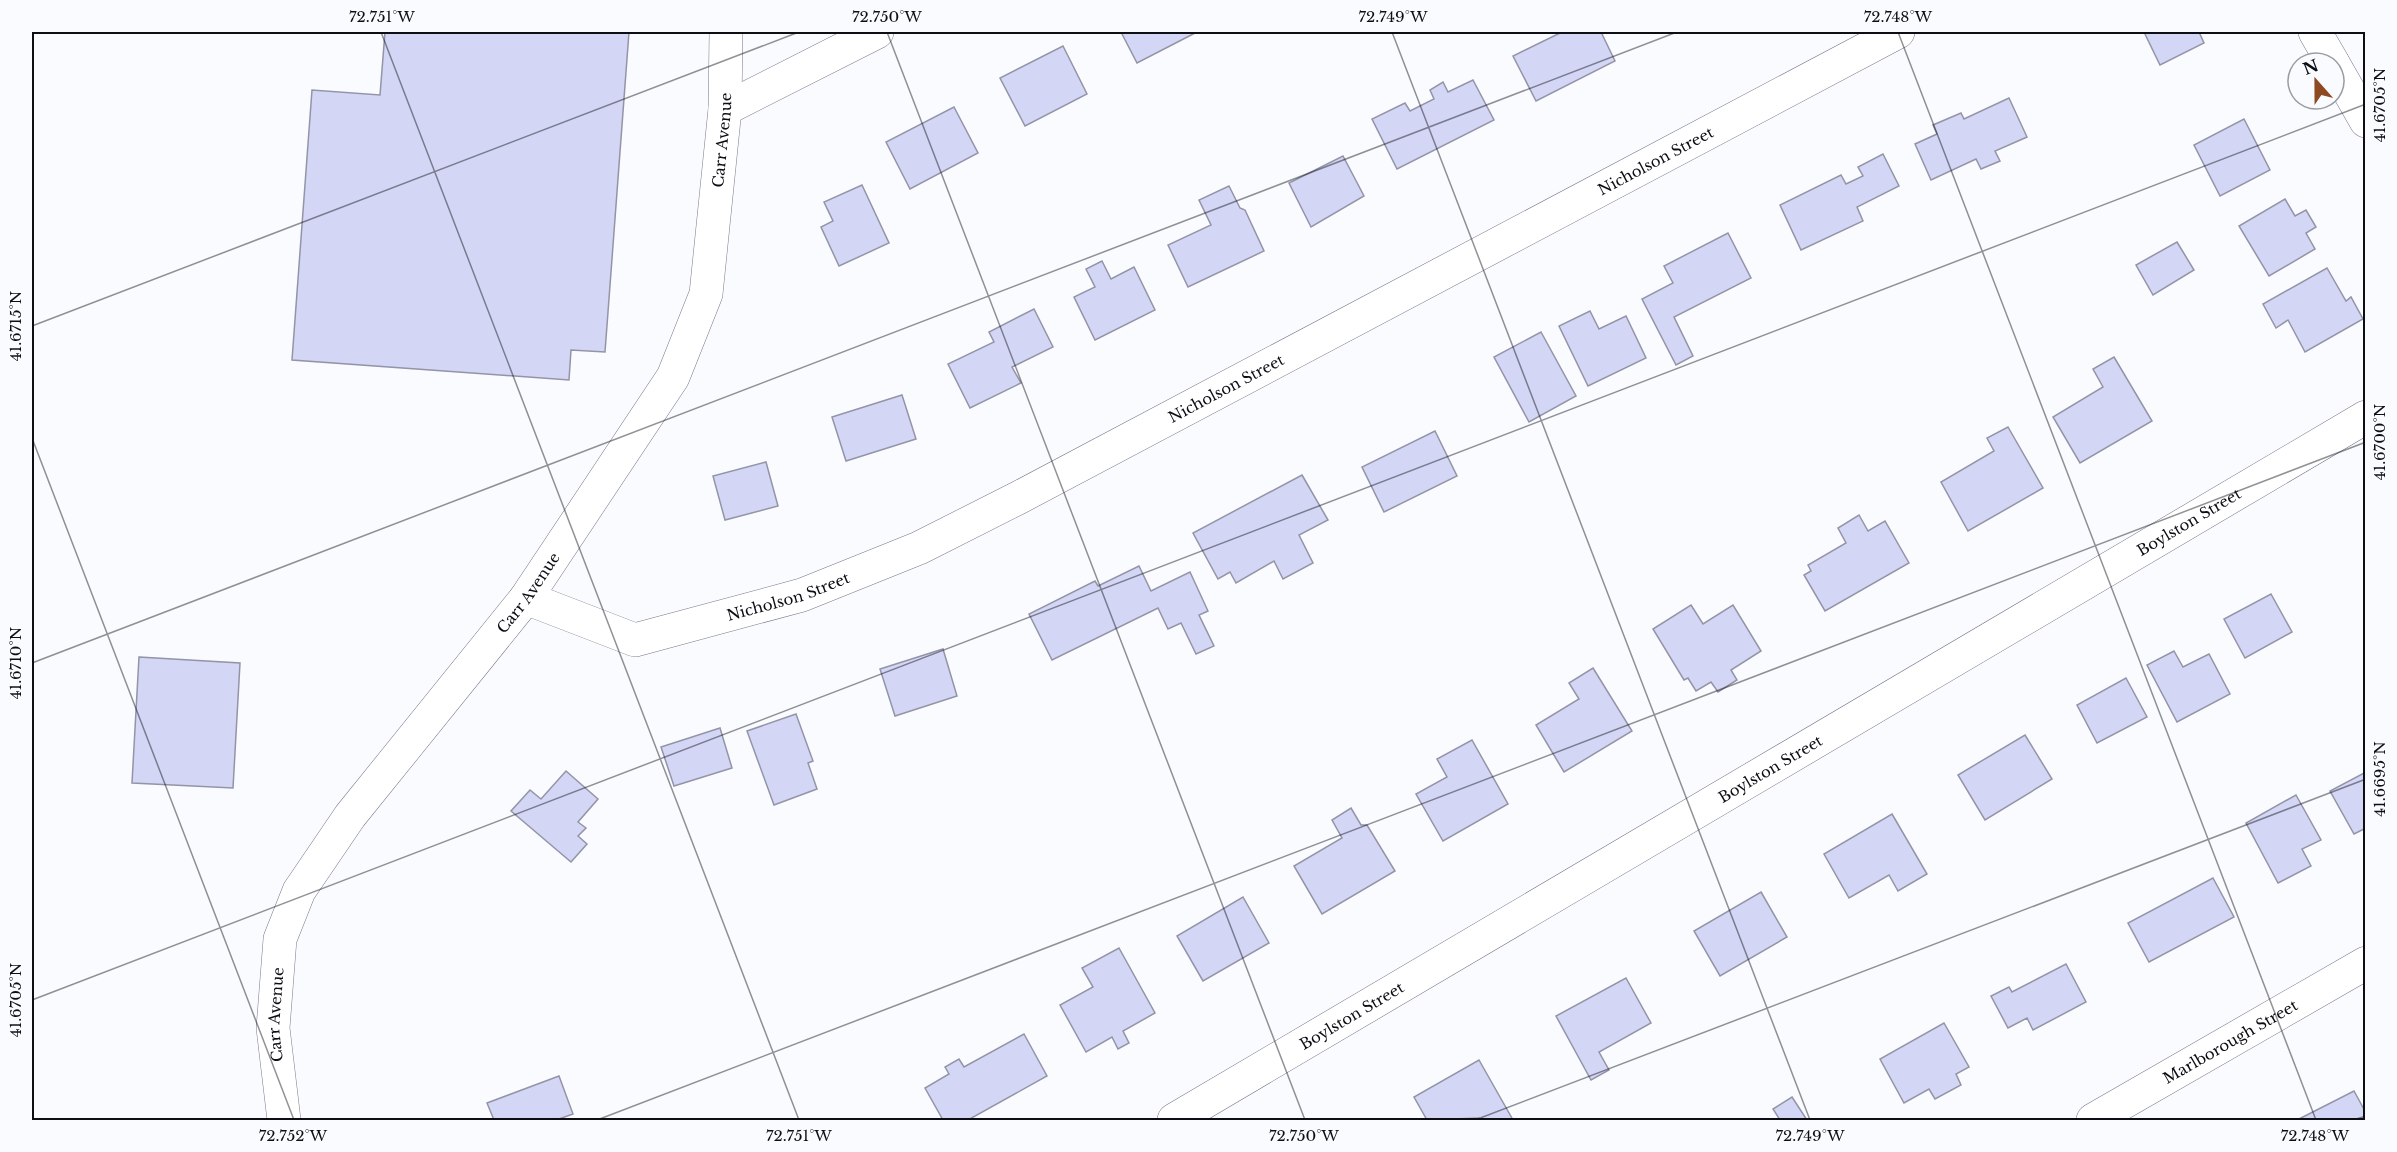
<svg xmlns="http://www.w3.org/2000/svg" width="2397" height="1152" viewBox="0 0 2397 1152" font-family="'Libre Baskerville',serif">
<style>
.building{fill:#d4d6f5;stroke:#9394a7;stroke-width:1.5}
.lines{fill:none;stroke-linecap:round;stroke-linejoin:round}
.minor-casing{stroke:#78798c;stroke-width:34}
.minor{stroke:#fff;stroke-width:33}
.ticks{fill:none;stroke:#0d0e14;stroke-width:1.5;stroke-opacity:0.45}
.labels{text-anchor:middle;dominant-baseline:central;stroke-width:4.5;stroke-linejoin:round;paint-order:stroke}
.street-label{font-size:15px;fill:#0d0e14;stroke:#fafbff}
.neatline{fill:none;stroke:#0d0e14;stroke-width:2}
.ticks-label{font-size:15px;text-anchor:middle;fill:#0d0e14}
</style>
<rect width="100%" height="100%" fill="#fafbff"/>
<g class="building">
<path d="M385,32H629L605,352L571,350L569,380L292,360L312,90L380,95Z"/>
<path d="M1121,32H1197L1137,63Z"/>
<path d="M1562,32H1601L1615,61L1536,101L1513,56Z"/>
<path d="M2144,32H2199L2204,43L2160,65Z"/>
<path d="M1063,46L1087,94L1025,126L1000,78Z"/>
<path d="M1473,80L1494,120L1397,169L1372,119L1405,103L1410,111L1434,99L1430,90L1443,82L1448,92Z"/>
<path d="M2009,98L2027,137L1995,151L2000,161L1981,169L1976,159L1931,180L1915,144L1937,134L1933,125L1961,113L1964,119Z"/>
<path d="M954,107L978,153L910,189L886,142Z"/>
<path d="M2244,119L2270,170L2220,196L2194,145Z"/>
<path d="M1883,154L1899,186L1857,207L1863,221L1801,250L1780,205L1841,175L1846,184L1863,176L1858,167Z"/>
<path d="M1343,156L1364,196L1311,227L1289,183Z"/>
<path d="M862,185L889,243L839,266L821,227L833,221L824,202Z"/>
<path d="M1229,186L1240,208L1245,210L1264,251L1188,287L1168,245L1211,225L1199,200Z"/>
<path d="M2285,199L2295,216L2306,210L2316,227L2306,233L2315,249L2269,276L2239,226Z"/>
<path d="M1728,233L1751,278L1674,317L1693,356L1676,365L1642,299L1673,283L1664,266Z"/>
<path d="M2177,242L2194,270L2153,295L2136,265Z"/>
<path d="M1102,261L1111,279L1134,267L1155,310L1095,340L1074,297L1095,287L1086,269Z"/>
<path d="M2327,268L2346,301L2351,297L2363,319L2305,352L2288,320L2276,328L2263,304Z"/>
<path d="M1034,309L1053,347L1012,367L1021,383L970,408L948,364L994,342L989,332Z"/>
<path d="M1590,311L1599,329L1626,316L1646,358L1588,386L1559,326Z"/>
<path d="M1541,332L1576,396L1529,422L1494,357Z"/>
<path d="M2114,357L2152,421L2080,463L2053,417L2103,387L2093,369Z"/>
<path d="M902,395L916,439L846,461L832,417Z"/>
<path d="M2008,427L2043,488L1968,531L1941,482L1994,451L1987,438Z"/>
<path d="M1435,431L1457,476L1384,512L1362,467Z"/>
<path d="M766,462L778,506L725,520L713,476Z"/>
<path d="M1302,475L1328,520L1299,535L1313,563L1283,579L1274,561L1236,583L1230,572L1218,579L1193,533Z"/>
<path d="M1859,515L1868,531L1885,521L1909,563L1825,611L1804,575L1811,571L1808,565L1846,543L1838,528Z"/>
<path d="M1139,566L1151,591L1190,572L1208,611L1199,615L1214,646L1196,654L1181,623L1168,629L1158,608L1052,660L1029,614L1095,581L1098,586Z"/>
<path d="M2271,594L2292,632L2245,658L2224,619Z"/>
<path d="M1691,605L1703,624L1733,605L1761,651L1731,670L1737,680L1718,692L1711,682L1696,691L1688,678L1684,680L1653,629Z"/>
<path d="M943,649L957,696L895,716L880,669Z"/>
<path d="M2174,651L2183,667L2209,654L2230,694L2177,722L2147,665Z"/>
<path d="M139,657L240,663L233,788L132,783Z"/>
<path d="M1593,668L1632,731L1564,772L1536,725L1579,699L1569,683Z"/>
<path d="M2126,678L2147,717L2097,743L2077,705Z"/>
<path d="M796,714L813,761L808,763L817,789L774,805L747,731Z"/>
<path d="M720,728L732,768L674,786L661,747Z"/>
<path d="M2025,735L2052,779L1985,820L1958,775Z"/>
<path d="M1472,740L1508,804L1443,841L1416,794L1447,777L1437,759Z"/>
<path d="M566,771L598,799L578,822L586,828L578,836L587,844L571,862L511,811L530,790L541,799Z"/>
<path d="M2366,772V828L2354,834L2330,791Z"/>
<path d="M2296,795L2321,840L2302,849L2311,866L2278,883L2246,823Z"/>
<path d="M1351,808L1361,825H1367L1395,871L1322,914L1294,866L1342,838L1332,820Z"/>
<path d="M1892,814L1927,874L1898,891L1889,875L1849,898L1824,854Z"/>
<path d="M2213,878L2234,917L2149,962L2128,923Z"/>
<path d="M1761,892L1787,937L1720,976L1694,931Z"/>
<path d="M1243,897L1269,943L1203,981L1177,936Z"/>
<path d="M1119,948L1155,1013L1123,1031L1129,1043L1118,1049L1112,1037L1086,1052L1060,1005L1093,987L1082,968Z"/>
<path d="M2066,964L2086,1002L2033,1030L2027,1018L2008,1028L1991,996L2009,987L2012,992Z"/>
<path d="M1626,978L1651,1023L1599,1052L1609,1070L1591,1080L1556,1016Z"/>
<path d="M1944,1023L1969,1067L1956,1074L1961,1085L1935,1099L1929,1089L1904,1103L1880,1059Z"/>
<path d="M1024,1034L1047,1076L968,1120H943L925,1088L949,1074L945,1067L959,1059L964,1067Z"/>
<path d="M1479,1060L1513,1120H1480L1479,1118L1427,1120L1414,1097Z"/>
<path d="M559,1076L573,1114L556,1120H494L487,1103Z"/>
<path d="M2354,1091L2366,1113V1120H2297Z"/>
<path d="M1792,1097L1807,1120H1780L1773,1109Z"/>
</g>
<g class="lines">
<g class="minor-casing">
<g id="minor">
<path d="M2315,32L2333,63"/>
<path d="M2334,65L2366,121"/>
<path d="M725,109L877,32"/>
<path id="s1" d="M526,598L635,640L802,595L919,548L1018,498L1898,32"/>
<path id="s2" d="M284,1120L273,1028L280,939L299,891L350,816L526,598L673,377L706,294L725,109L726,32"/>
<path id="s3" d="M1174,1120L2366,417"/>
<path id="s4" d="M2093,1120L2366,963"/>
</g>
</g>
<use href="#minor" class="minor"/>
</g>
<path class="ticks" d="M381,32L799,1120M887,32L1305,1120M1392,32L1810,1120M1898,32L2316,1120M32,326L799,32M32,438L294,1120M32,663L1677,32M32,1000L2366,104M597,1120L2366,442M1475,1120L2366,779M2353,1120L2366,1116"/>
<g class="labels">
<g class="street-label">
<text stroke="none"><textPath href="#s2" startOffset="1114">Carr Avenue</textPath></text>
<text stroke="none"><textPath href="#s1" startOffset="1248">Nicholson Street</textPath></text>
<text stroke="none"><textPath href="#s1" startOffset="762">Nicholson Street</textPath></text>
<text stroke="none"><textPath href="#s3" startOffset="1178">Boylston Street</textPath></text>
<text stroke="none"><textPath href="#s2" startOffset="610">Carr Avenue</textPath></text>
<text stroke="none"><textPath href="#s1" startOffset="276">Nicholson Street</textPath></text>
<text stroke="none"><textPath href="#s3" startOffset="692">Boylston Street</textPath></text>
<text stroke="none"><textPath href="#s2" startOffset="106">Carr Avenue</textPath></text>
<text stroke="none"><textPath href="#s3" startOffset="206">Boylston Street</textPath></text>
<text stroke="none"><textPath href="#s4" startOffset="158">Marlborough Street</textPath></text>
</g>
</g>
<rect width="2397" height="1152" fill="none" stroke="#fafbff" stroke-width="66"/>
<g transform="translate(2316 81) rotate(339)"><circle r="28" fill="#fafbff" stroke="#9b9ca1" stroke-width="1.5"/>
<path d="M0-4.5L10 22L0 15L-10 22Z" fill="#8e4920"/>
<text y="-9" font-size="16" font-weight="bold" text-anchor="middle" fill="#0d0e14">N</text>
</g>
<rect x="33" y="33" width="2331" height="1086" class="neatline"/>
<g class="ticks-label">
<text x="382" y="22">72.751°W</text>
<text x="887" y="22">72.750°W</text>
<text x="1393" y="22">72.749°W</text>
<text x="1898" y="22">72.748°W</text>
<text transform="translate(2380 105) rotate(-90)" y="5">41.6705°N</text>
<text transform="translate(16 326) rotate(-90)" y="5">41.6715°N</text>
<text transform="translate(2380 442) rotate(-90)" y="5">41.6700°N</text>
<text transform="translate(16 663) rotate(-90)" y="5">41.6710°N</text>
<text transform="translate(2380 779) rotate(-90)" y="5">41.6695°N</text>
<text transform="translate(16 1000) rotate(-90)" y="5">41.6705°N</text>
<text x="293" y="1141">72.752°W</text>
<text x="799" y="1141">72.751°W</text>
<text x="1304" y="1141">72.750°W</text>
<text x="1810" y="1141">72.749°W</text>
<text x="2315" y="1141">72.748°W</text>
</g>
</svg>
